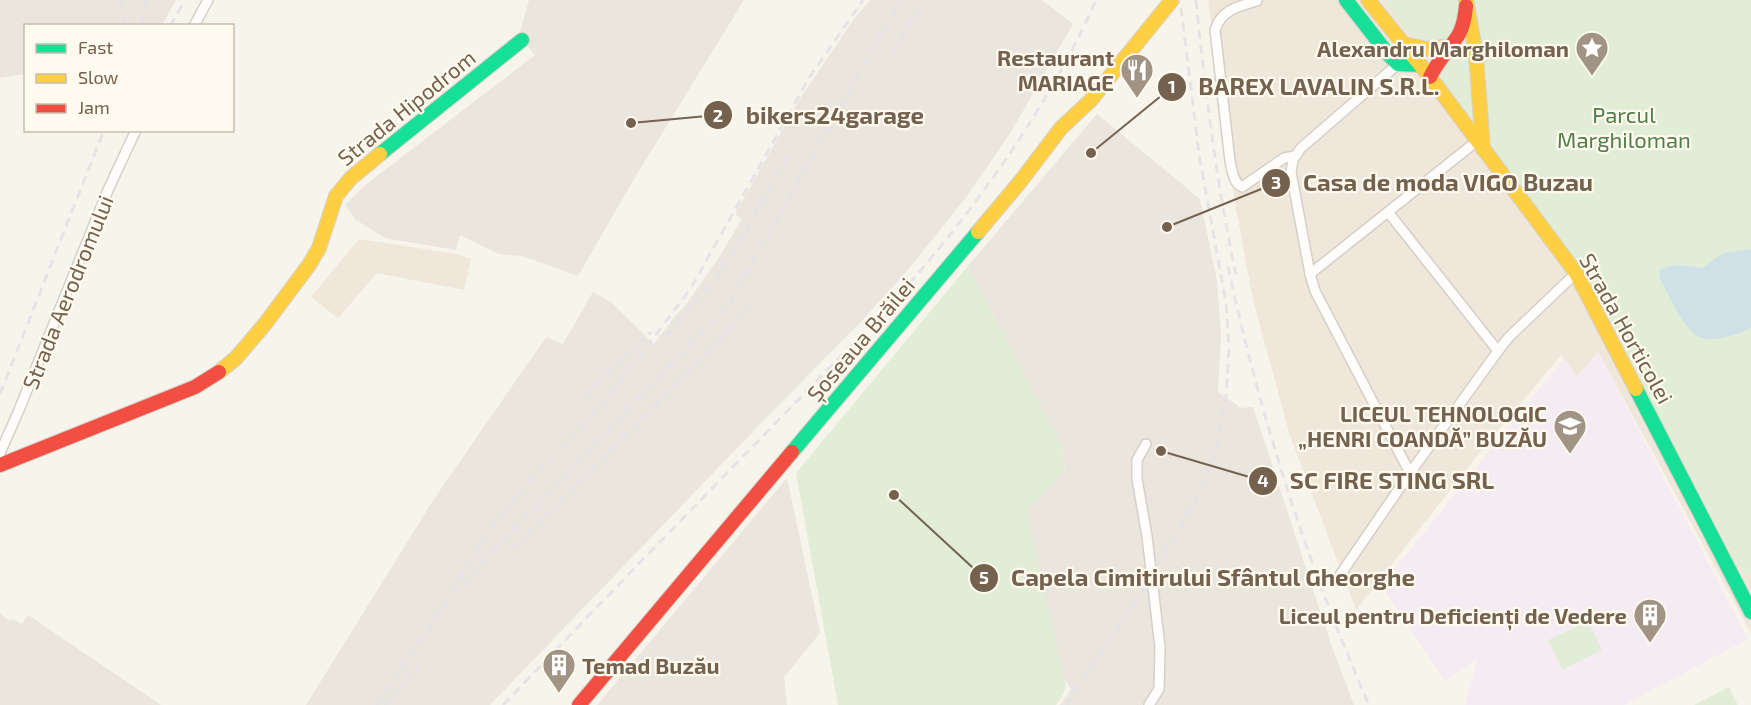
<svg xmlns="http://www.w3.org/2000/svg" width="1751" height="705" viewBox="0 0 1751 705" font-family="'Exo 2',sans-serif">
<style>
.residential{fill:#efe8da}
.industrial{fill:#eae5dd}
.education{fill:#f5ecf3}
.green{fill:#e2edd8}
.water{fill:#cfe1e6}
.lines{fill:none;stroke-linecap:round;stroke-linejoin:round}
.street-casing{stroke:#d4d0c8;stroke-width:12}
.fast-casing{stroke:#d5d0c7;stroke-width:16}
.slow-casing{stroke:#d5d0c7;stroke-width:16}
.jam-casing{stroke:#d5d0c7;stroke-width:16}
.street{stroke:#fefdfc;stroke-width:9}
.fast{stroke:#16e098;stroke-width:14}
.slow{stroke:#ffcf43;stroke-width:14}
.jam{stroke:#f24e42;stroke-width:14}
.rail{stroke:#e6e3e5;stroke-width:3;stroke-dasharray:9 6;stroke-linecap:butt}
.labels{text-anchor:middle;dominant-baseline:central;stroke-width:4.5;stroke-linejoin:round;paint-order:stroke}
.poi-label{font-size:22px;font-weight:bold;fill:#74614e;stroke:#fefaef;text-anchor:end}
.street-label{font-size:22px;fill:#74614e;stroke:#fefaef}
.park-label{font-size:22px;fill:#527e49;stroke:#fefaef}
.leader{fill:none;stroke:#74614e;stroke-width:2}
.callout-dot{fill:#74614e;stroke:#fefaef;stroke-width:2}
.mark-label{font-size:18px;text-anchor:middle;font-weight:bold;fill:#fff}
.callout-label{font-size:24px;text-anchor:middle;font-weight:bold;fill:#74614e;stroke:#fefaef;stroke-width:4.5;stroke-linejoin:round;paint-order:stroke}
</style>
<rect width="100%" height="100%" fill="#f7f4ec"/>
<g class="residential">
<path d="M1208,0H1751V633L1598,352L1577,377L1561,355L1477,456L1356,610L1290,436L1253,300L1235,203Z"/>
<path d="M359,239L457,254L471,259L464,290L377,273L338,318L311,297Z"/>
</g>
<g class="industrial">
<path d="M0,0H176L162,25L26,26L25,74L0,78Z"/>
<path d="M529,0H744L634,179L578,276L522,256L499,254L460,235L456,250L385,238L356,220L345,205L364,186L535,55L519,35Z"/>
<path d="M871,0H1042L1073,24L1011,132L967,196L907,271L858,325L765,419L490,705H306L434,499L546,337L563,344L593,292L611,302L654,344L676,315L683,309L721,254L742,219L735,214L801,97L856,16Z"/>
<path d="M1097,114L1200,199L1217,281L1221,334L1218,392L1241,408L1253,407L1331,644L1354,705H1060L1071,689L1063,677L1028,518L1029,509L1065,471L1063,448L968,266Z"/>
<path d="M787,478L820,633L784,677L787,705H597Z"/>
<path d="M0,614L10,621L12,619L22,624L28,615L161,705H0Z"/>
</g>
<path class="education" d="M1598,352L1748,639L1624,705H1465L1478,658L1445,681L1381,586L1564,359L1577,377Z"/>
<g class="green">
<path d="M1384,0H1458C1463,22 1459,26 1447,42L1430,44L1414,36L1409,33Z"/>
<path d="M1466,0H1751V570L1747,580L1576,273L1490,159Z"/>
<path d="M1469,32L1475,115L1471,118L1465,113L1437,73L1450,54L1466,39Z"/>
<path d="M968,266L1063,448L1065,471L1029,509L1028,518L1066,686L1064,693L1056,705H838L796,473Z"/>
<path d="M1588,621L1602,650L1562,670L1548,640Z"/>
<path d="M1729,687L1738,705H1694Z"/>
</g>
<path class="water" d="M1751,249V328C1737,335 1711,344 1697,336C1683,328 1667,291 1659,277L1660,270C1672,263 1688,266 1702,268L1723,253Z"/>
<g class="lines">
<g class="street-casing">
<g id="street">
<path d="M1257,1C1239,6 1221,10 1215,30L1230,161C1232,170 1233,183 1242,187L1284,158L1295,156"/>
<path d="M194,26L208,0"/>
<path d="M1398,64L1301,148L1293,160L1291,172L1310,274L1315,291L1410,473"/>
<path d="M1388,212L1498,351"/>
<path d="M1310,274L1477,141"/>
<path d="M1146,444L1137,460V479L1147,536L1160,647L1159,689L1149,705"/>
<path d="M0,453L19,410L108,190L136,130"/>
<path d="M1340,575L1410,473L1498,351L1508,338L1576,273"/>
</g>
</g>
<g class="fast-casing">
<g id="fast">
<path d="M1346,0L1388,54L1398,64L1420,65"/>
<path d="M380,154L522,40"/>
<path d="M1636,389L1751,612"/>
<path d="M792,452L978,232"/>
</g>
</g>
<g class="slow-casing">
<g id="slow">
<path d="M1368,0L1430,77L1576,273L1636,389"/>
<path d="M1466,0L1476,55L1483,149"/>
<path d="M1404,44L1427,49L1450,46"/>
<path d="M978,232L1020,182L1061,128L1090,101L1172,0"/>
<path d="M219,372L236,358L265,324L309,265L319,248L336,196L351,178L380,154"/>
</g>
</g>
<g class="jam-casing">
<g id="jam">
<path d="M1430,77C1438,60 1450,49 1459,34C1464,25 1465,16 1466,6"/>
<path d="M0,465L195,387L219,372"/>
<path d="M579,705L792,452"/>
</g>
</g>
<use href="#street" class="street"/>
<use href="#fast" class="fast"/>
<use href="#slow" class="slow"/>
<use href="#jam" class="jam"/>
<g class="rail">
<path d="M122,0L124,26"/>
<path d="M1196,0C1205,92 1217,184 1236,275"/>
<path d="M142,26L146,0"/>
<path d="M170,26L185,0"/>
<path d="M894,53L924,0"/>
<path d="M1228,266C1260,417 1307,563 1369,705"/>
<path d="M665,337L718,278L793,148"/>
<path d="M0,394L104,130"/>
<path d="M584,397L651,332"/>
<path d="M516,547L724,336L749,305"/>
<path d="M463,587L492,553L575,465L728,306L901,0"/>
<path d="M376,705L435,620L482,542L496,522L531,481L610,396L691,288L809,78L863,0"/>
<path d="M386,705L418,666"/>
<path d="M503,705C590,614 677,524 765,434C814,383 865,333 913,279C983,199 1053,98 1096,0"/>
<path d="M1066,705L1144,589L1195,502L1208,474L1218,444L1226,398L1229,346L1226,303L1199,154L1180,0"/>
</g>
</g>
<defs>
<g id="sight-pin" transform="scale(1.725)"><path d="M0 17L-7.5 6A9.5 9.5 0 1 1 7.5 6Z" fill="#a29485" stroke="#fefaef"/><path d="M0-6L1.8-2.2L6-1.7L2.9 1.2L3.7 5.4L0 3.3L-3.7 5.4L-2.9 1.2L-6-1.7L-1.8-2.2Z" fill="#fff"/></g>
<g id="restaurant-pin" transform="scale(1.725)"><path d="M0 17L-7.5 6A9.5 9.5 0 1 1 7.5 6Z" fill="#a29485" stroke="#fefaef"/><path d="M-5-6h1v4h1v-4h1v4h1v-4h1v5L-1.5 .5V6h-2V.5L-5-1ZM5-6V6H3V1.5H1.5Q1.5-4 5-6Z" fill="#fff"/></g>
<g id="school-pin" transform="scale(1.725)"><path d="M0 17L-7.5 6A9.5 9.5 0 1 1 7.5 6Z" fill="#a29485" stroke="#fefaef"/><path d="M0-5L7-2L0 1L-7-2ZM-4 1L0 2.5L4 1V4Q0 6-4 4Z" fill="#fff"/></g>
<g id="building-pin" transform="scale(1.725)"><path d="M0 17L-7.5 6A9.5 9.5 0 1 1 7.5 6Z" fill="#a29485" stroke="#fefaef"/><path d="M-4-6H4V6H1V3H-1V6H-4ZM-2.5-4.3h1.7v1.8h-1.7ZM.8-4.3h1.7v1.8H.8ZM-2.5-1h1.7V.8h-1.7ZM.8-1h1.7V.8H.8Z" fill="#fff"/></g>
</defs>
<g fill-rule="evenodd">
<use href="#sight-pin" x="1592" y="48"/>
<use href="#restaurant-pin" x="1137" y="70"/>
<use href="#school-pin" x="1570" y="426"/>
<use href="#building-pin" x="1650" y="615"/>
<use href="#building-pin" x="559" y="665"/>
</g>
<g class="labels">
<g class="poi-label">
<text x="1569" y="48">Alexandru Marghiloman</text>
<text x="1114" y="57">Restaurant<tspan x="1114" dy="25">MARIAGE</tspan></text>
<text x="1547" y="413">LICEUL TEHNOLOGIC<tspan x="1547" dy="25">„HENRI COANDĂ” BUZĂU</tspan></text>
<text x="1627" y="615">Liceul pentru Deficienți de Vedere</text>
<text x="582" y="665" text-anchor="start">Temad Buzău</text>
</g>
<g class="street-label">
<text transform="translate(406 107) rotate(-39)">Strada Hipodrom</text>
<text transform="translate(67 292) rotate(-68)">Strada Aerodromului</text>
<text transform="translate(1627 328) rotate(61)">Strada Horticolei</text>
<text transform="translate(860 339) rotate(-50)">Șoseaua Brăilei</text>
</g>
<g class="park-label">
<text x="1624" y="114">Parcul<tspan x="1624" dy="25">Marghiloman</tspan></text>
</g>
</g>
<path class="leader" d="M1091 153L1172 87M631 123L718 115M1167 227L1276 183M1161 451L1263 481M894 495L984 578"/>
<g class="callout-dot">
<circle cx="1091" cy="153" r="6"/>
<circle cx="631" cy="123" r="6"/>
<circle cx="1167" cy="227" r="6"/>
<circle cx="1161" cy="451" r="6"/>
<circle cx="894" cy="495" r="6"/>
<circle cx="1172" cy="87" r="15"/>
<circle cx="718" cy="115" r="15"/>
<circle cx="1276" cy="183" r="15"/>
<circle cx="1263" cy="481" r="15"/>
<circle cx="984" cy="578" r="15"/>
</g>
<g class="mark-label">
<text x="1172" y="93">1</text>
<text x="718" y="122">2</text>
<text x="1276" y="189">3</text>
<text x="1263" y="487">4</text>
<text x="984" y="584">5</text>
</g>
<g class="callout-label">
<text x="1319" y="95">BAREX LAVALIN S.R.L.</text>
<text x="835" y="124">bikers24garage</text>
<text x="1448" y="191">Casa de moda VIGO Buzau</text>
<text x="1392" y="489">SC FIRE STING SRL</text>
<text x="1213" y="586">Capela Cimitirului Sfântul Gheorghe</text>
</g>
<rect x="24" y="24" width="210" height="108" fill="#fefaef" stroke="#c7bdaf" stroke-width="1.5"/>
<rect x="36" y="44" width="30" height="9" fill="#16e098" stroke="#c7bdaf" stroke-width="1.5"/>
<text x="78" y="54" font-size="18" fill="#74614e">Fast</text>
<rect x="36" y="74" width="30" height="9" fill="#ffcf43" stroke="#c7bdaf" stroke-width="1.5"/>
<text x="78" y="84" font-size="18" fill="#74614e">Slow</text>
<rect x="36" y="104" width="30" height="9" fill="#f24e42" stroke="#c7bdaf" stroke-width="1.5"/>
<text x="78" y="114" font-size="18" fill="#74614e">Jam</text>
</svg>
